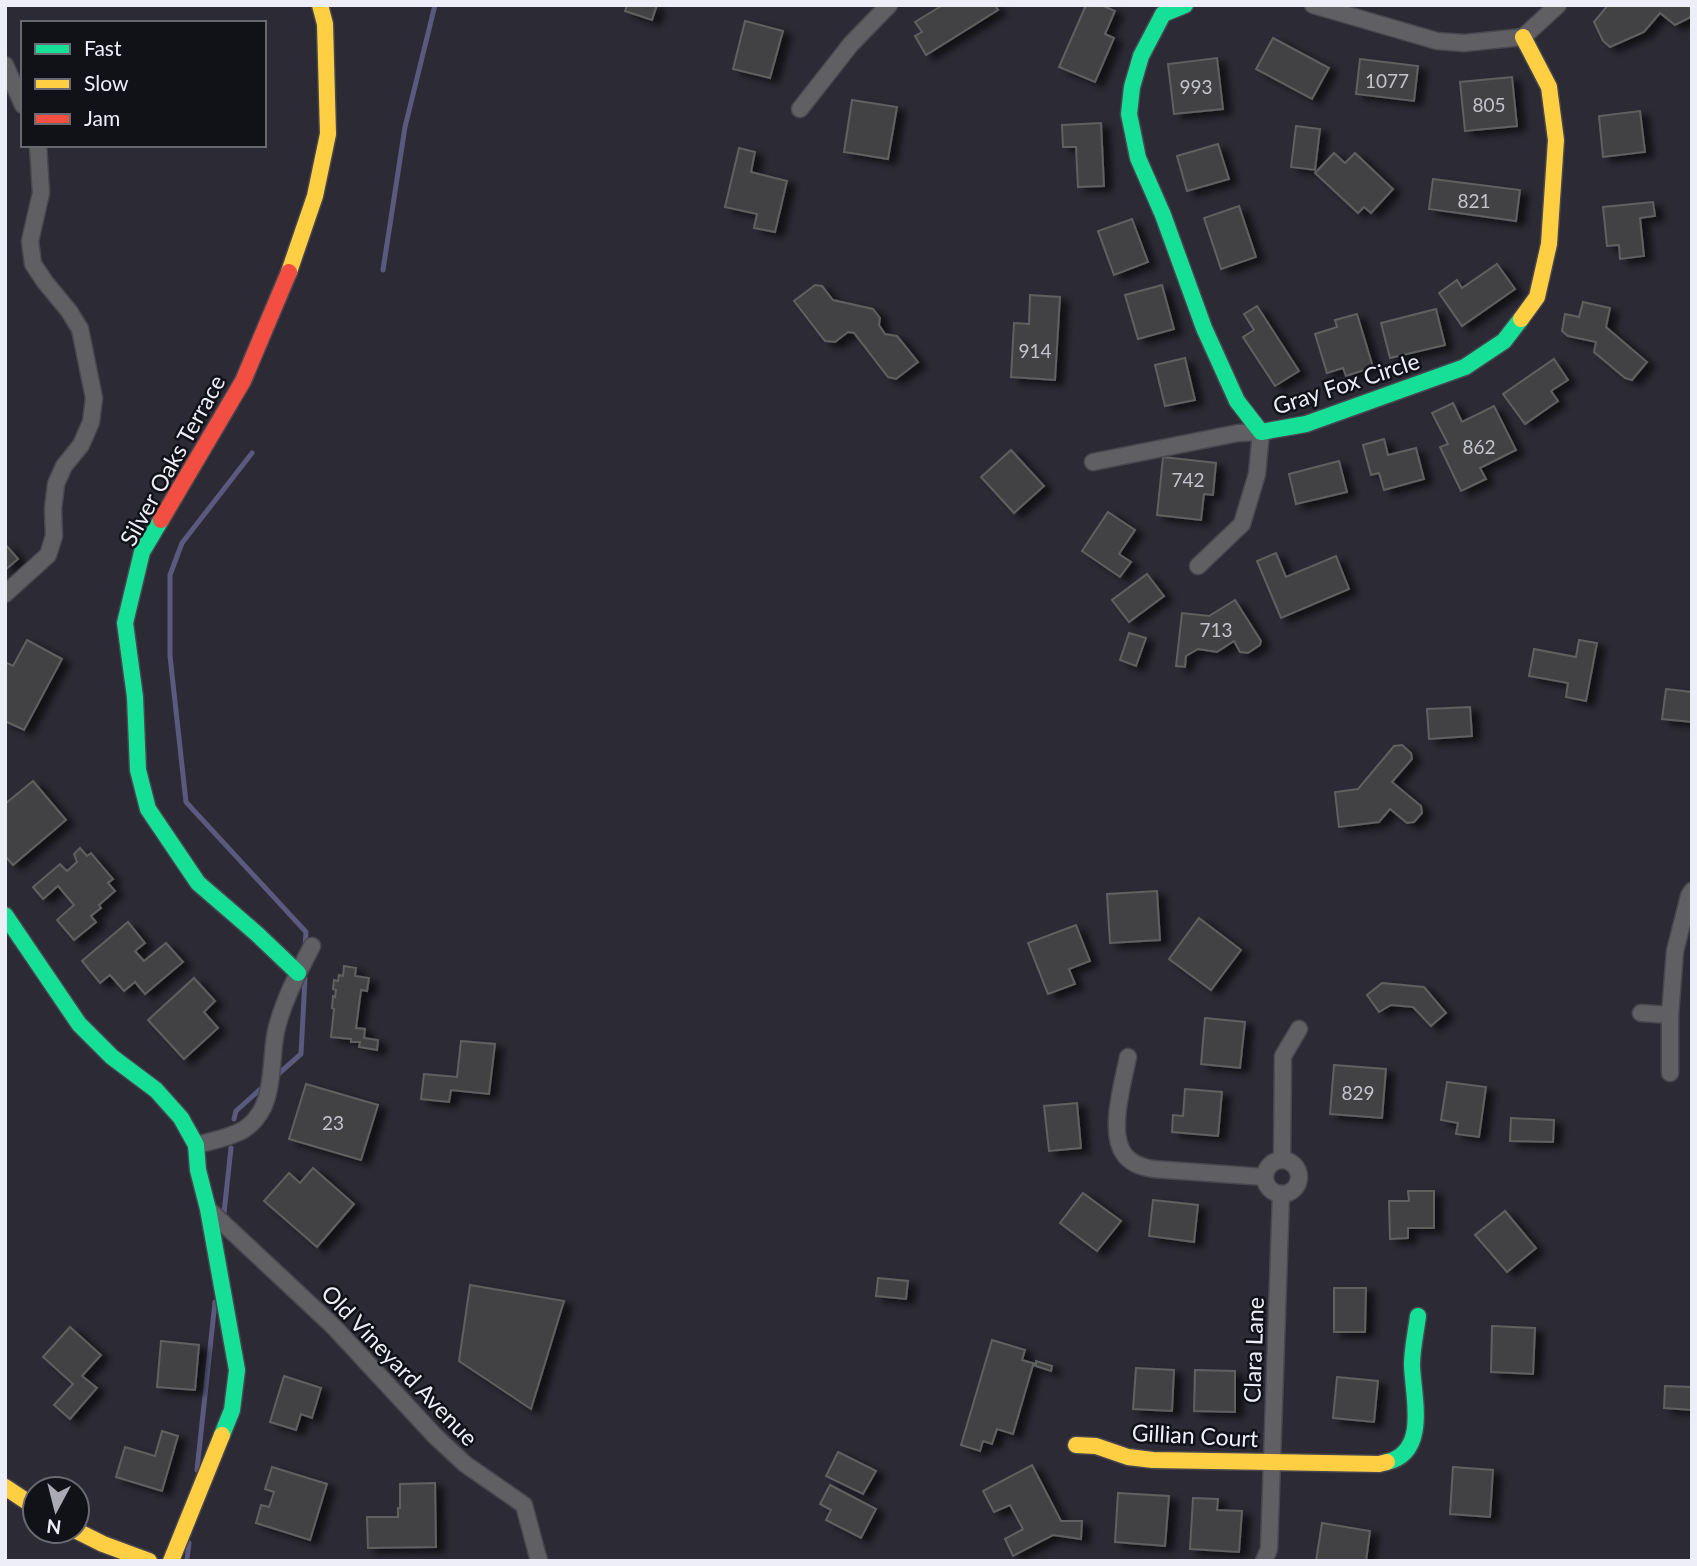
<svg xmlns="http://www.w3.org/2000/svg" width="1697" height="1566" viewBox="0 0 1697 1566" font-family="Lato,sans-serif">
<style>
.lines{fill:none;stroke-linecap:round;stroke-linejoin:round}
.stream{stroke:#5b597e;stroke-width:5}
.building{fill:#434345;stroke:#5f6061;stroke-width:2;filter:url(#shadow)}
.street-casing{stroke:#48464f;stroke-width:19}
.fast-casing{stroke:#48464f;stroke-width:19}
.slow-casing{stroke:#48464f;stroke-width:19}
.jam-casing{stroke:#48464f;stroke-width:19}
.street{stroke:#606064;stroke-width:16}
.fast{stroke:#16e098;stroke-width:16}
.slow{stroke:#ffcf43;stroke-width:16}
.jam{stroke:#f24e42;stroke-width:16}
.labels{text-anchor:middle;dominant-baseline:central;stroke-width:5;stroke-linejoin:round;paint-order:stroke}
.number-label{font-size:19px;fill:#c3c3cc}
.street-label{font-size:23px;fill:#eeeef9;stroke:#111118}
</style>
<defs>
<filter id="shadow"><feDropShadow dx="8" dy="4.5" stdDeviation="3.5" flood-color="#0009"/></filter>
</defs>
<rect width="100%" height="100%" fill="#2c2a34"/>
<g class="lines">
<g class="stream">
<path d="M383,270L405,127L435,5"/>
<path d="M252,453L182,543L170,575V656L186,802L306,932L305,947"/>
<path d="M276,1076L301,1054L305,978"/>
<path d="M234,1119L236,1111L266,1084"/>
<path d="M224,1213L231,1148"/>
<path d="M197,1470L215,1302"/>
<path d="M187,1559L189,1543"/>
</g>
</g>
<g class="building">
<path d="M627,5H657L652,20L625,11Z"/>
<path d="M943,5H995L998,10L926,55L915,36L922,32L915,22Z"/>
<path d="M1086,5H1101L1115,11L1105,34L1114,38L1095,82L1059,67Z"/>
<path d="M1608,5H1690L1692,15L1689,18L1675,25L1660,13L1644,32L1610,47L1603,41L1594,22Z"/>
<path d="M745,21L783,31L770,78L733,69Z"/>
<path d="M1273,38L1329,68L1312,99L1256,69Z"/>
<path d="M1217,58L1223,109L1174,114L1168,64Z"/>
<path d="M1360,59L1418,66L1414,101L1356,94Z"/>
<path d="M1512,77L1517,126L1465,131L1460,82Z"/>
<path d="M852,100L897,107L888,159L844,152Z"/>
<path d="M1640,111L1645,152L1603,157L1599,116Z"/>
<path d="M1101,123L1104,186L1078,187L1076,147H1063L1062,125Z"/>
<path d="M1296,126L1320,129L1315,170L1291,167Z"/>
<path d="M1218,144L1229,179L1187,191L1177,156Z"/>
<path d="M739,148L755,152L751,172L787,181L775,232L754,228L757,214L725,207Z"/>
<path d="M1334,153L1345,163L1355,153L1393,189L1371,213L1364,207L1358,213L1315,173Z"/>
<path d="M1433,179L1520,190L1516,221L1429,209Z"/>
<path d="M1653,202L1655,216L1640,218L1644,256L1620,259L1619,245L1607,246L1603,207Z"/>
<path d="M1239,206L1256,257L1221,269L1204,218Z"/>
<path d="M1132,219L1148,262L1114,275L1098,231Z"/>
<path d="M1497,264L1515,289L1462,326L1439,293L1457,280L1462,288Z"/>
<path d="M815,285L822,286L833,300L873,309L880,318L879,325L885,334L897,336L918,362L896,379L888,377L854,333L848,332L835,342L825,341L794,301Z"/>
<path d="M1162,285L1174,329L1138,339L1125,295Z"/>
<path d="M1030,295L1060,297L1055,380L1011,377L1014,323L1029,324Z"/>
<path d="M1583,302L1610,308L1606,327L1647,362L1632,380L1625,378L1594,352L1596,342L1568,336L1562,331L1565,314L1579,317Z"/>
<path d="M1257,306L1299,371L1275,386L1243,337L1254,330L1244,314Z"/>
<path d="M1436,309L1445,345L1390,358L1381,323Z"/>
<path d="M1357,314L1373,367L1346,376L1343,368L1327,373L1315,334L1337,327L1335,320Z"/>
<path d="M1185,358L1195,400L1165,406L1155,365Z"/>
<path d="M1554,359L1568,380L1551,391L1558,401L1525,424L1503,394Z"/>
<path d="M1453,403L1462,422L1494,406L1516,450L1480,468L1486,479L1461,491L1440,447L1448,444L1432,413Z"/>
<path d="M1384,439L1388,455L1416,448L1424,479L1384,490L1379,473L1371,475L1363,445Z"/>
<path d="M1011,450L1044,486L1014,513L981,477Z"/>
<path d="M1163,457L1216,463L1213,495L1204,494L1201,520L1157,515Z"/>
<path d="M1339,461L1347,492L1296,504L1289,474Z"/>
<path d="M1108,512L1135,530L1119,554L1131,562L1120,577L1082,551Z"/>
<path d="M5,544L18,559L5,570Z"/>
<path d="M1276,553L1286,577L1336,556L1349,589L1281,618L1257,561Z"/>
<path d="M1147,574L1164,596L1129,622L1112,600Z"/>
<path d="M1235,600L1261,641L1260,645L1248,653L1240,652L1234,641L1217,652L1198,649L1186,656L1185,667L1176,666L1182,613L1209,616Z"/>
<path d="M1129,633L1146,638L1136,666L1120,660Z"/>
<path d="M27,640L62,659L24,730L5,721V662L13,666Z"/>
<path d="M1579,640L1597,643L1586,701L1566,697L1568,683L1529,676L1534,649L1576,657Z"/>
<path d="M1666,689L1692,692V722L1662,719Z"/>
<path d="M1470,707L1472,736L1429,739L1427,709Z"/>
<path d="M1402,745L1411,753L1412,759L1392,782L1421,806L1422,813L1414,822L1407,823L1390,809L1379,822L1339,827L1335,792L1358,789L1394,746Z"/>
<path d="M33,781L66,820L13,865L5,856V804Z"/>
<path d="M80,848L87,856L91,853L113,879L108,883L115,891L99,905L101,908L91,916L96,922L74,940L57,920L74,905L58,886L43,899L33,887L60,864L67,871L77,862L74,854Z"/>
<path d="M1157,891L1160,940L1110,943L1107,894Z"/>
<path d="M1199,918L1241,950L1211,990L1169,959Z"/>
<path d="M128,922L145,943L135,951L144,961L166,943L183,962L145,994L135,982L124,991L110,975L100,983L82,961Z"/>
<path d="M1076,925L1090,961L1069,969L1075,984L1048,994L1028,943Z"/>
<path d="M344,966L356,968L355,976L369,978L367,991L361,990L356,1028L365,1029L364,1038L378,1040L377,1050L359,1047L360,1042H351V1039L331,1037L334,1009L332,1008L333,996L335,997L336,990L333,989L334,980L338,981L339,975L343,976Z"/>
<path d="M194,978L215,1001L204,1012L218,1028L184,1059L148,1020Z"/>
<path d="M1382,983L1424,987L1446,1013L1431,1026L1413,1007L1391,1005L1379,1012L1367,995Z"/>
<path d="M1205,1018L1245,1022L1240,1068L1201,1064Z"/>
<path d="M461,1041L495,1044L489,1094L451,1090L449,1102L421,1099L424,1074L457,1077Z"/>
<path d="M1334,1065L1386,1069L1382,1118L1330,1114Z"/>
<path d="M1447,1082L1486,1087L1479,1137L1456,1134L1458,1123L1441,1120Z"/>
<path d="M306,1084L378,1105L361,1160L289,1139Z"/>
<path d="M1185,1089L1222,1092L1218,1136L1172,1132L1173,1115L1183,1116Z"/>
<path d="M1077,1103L1081,1148L1049,1151L1044,1106Z"/>
<path d="M1511,1118L1554,1120L1553,1142L1510,1141Z"/>
<path d="M313,1168L354,1204L317,1247L264,1201L289,1173L300,1183Z"/>
<path d="M1408,1191H1434V1228H1408V1238L1390,1239L1389,1201H1409Z"/>
<path d="M1083,1193L1121,1221L1097,1251L1060,1223Z"/>
<path d="M1153,1200L1198,1205L1194,1242L1149,1236Z"/>
<path d="M1505,1211L1536,1248L1507,1272L1475,1235Z"/>
<path d="M878,1278L908,1281L906,1299L876,1296Z"/>
<path d="M470,1285L564,1301L531,1409L459,1361Z"/>
<path d="M1334,1288H1366L1365,1332H1334Z"/>
<path d="M1492,1326L1535,1328L1533,1374L1491,1372Z"/>
<path d="M70,1327L101,1355L82,1376L97,1388L70,1419L54,1405L73,1384L43,1357Z"/>
<path d="M992,1340L1025,1350L1022,1360L1036,1364V1361L1052,1366L1051,1371L1033,1365L1013,1434L997,1429L992,1444L983,1441L980,1451L961,1445Z"/>
<path d="M161,1341L199,1345L195,1390L157,1387Z"/>
<path d="M1136,1368L1174,1370L1172,1411L1133,1409Z"/>
<path d="M1195,1370L1235,1371V1412L1194,1411Z"/>
<path d="M284,1376L321,1388L312,1418L301,1414L296,1430L270,1422Z"/>
<path d="M1337,1377L1378,1381L1374,1422L1333,1418Z"/>
<path d="M1665,1386L1692,1387V1410L1664,1408Z"/>
<path d="M162,1431L178,1436L162,1491L116,1477L125,1447L155,1456Z"/>
<path d="M838,1452L876,1471L863,1494L826,1476Z"/>
<path d="M1032,1465L1061,1521H1082L1081,1539L1053,1535L1013,1556L1005,1539L1023,1529L1010,1505L994,1512L983,1491Z"/>
<path d="M272,1467L327,1484L310,1540L256,1523L261,1505L269,1507L274,1492L265,1489Z"/>
<path d="M1453,1467L1493,1470L1490,1517L1450,1514Z"/>
<path d="M435,1483L436,1547L368,1548L367,1517H398V1508H400V1484Z"/>
<path d="M830,1485L876,1509L861,1538L826,1520L831,1510L820,1504Z"/>
<path d="M1118,1493L1169,1496L1165,1546L1115,1542Z"/>
<path d="M1193,1498L1218,1499L1217,1510L1242,1511L1239,1552L1190,1549Z"/>
<path d="M1322,1523L1370,1531L1366,1561H1316Z"/>
</g>
<g class="lines">
<g class="street-casing">
<g id="street">
<path d="M1313,5L1437,41L1464,43L1523,37L1558,5"/>
<path d="M5,65L23,105"/>
<path d="M800,109L851,44L889,5"/>
<path d="M1093,462L1238,433L1261,432L1257,474L1242,524L1198,566"/>
<path d="M5,594L48,555L54,536L53,509L56,484L64,466L81,445L91,422L94,398L80,329L69,311L45,282L33,264L30,241L41,193L38,145"/>
<path d="M1641,1013L1670,1015"/>
<path d="M1128,1057C1123,1083 1108,1132 1124,1154C1131,1164 1142,1167 1153,1169L1265,1177"/>
<path d="M1670,1073V1015L1675,951L1689,896L1692,891"/>
<path d="M196,1145C209,1142 231,1137 243,1130C277,1109 269,1065 276,1031C283,1001 298,973 312,946"/>
<circle cx="1282" cy="1177" r="17"/>
<path d="M1282,1160L1283,1056L1299,1029"/>
<path d="M208,1209L333,1326L435,1436L465,1464L524,1505L539,1561"/>
<path d="M1264,1561L1269,1549L1281,1194"/>
</g>
</g>
<g class="fast-casing">
<g id="fast">
<path d="M1185,5L1163,14L1141,56L1132,87L1129,114L1138,158L1163,215L1204,328L1237,401L1261,432L1306,424L1465,367L1504,341L1521,319"/>
<path d="M161,520L142,552L125,623L135,697L138,770L148,809L198,883L257,934L298,973"/>
<path d="M5,915L79,1024L112,1057L156,1090L181,1118L196,1145L198,1170L208,1209L237,1370L232,1410L222,1435"/>
<path d="M1387,1462C1429,1452 1413,1397 1412,1365C1412,1349 1416,1332 1418,1316"/>
</g>
</g>
<g class="slow-casing">
<g id="slow">
<path d="M289,272L315,196L328,134L325,24L320,5"/>
<path d="M1521,319L1537,297L1549,244L1556,140L1549,87L1523,37"/>
<path d="M1076,1445L1096,1446L1128,1457L1153,1460L1379,1464L1387,1462"/>
<path d="M5,1487L35,1507"/>
<path d="M77,1531L103,1544L149,1561"/>
<path d="M171,1561L222,1435"/>
</g>
</g>
<g class="jam-casing">
<path id="jam" d="M161,520L243,381L289,272"/>
</g>
<use href="#street" class="street"/>
<use href="#fast" class="fast"/>
<use href="#slow" class="slow"/>
<use href="#jam" class="jam"/>
</g>
<g class="labels">
<g class="number-label">
<text x="1387" y="80">1077</text>
<text x="1196" y="86">993</text>
<text x="1489" y="104">805</text>
<text x="1474" y="200">821</text>
<text x="1035" y="350">914</text>
<text x="1479" y="446">862</text>
<text x="1188" y="479">742</text>
<text x="1216" y="629">713</text>
<text x="1358" y="1092">829</text>
<text x="333" y="1122">23</text>
</g>
<g class="street-label">
<text transform="translate(1346 383) rotate(-18)">Gray Fox Circle</text>
<text transform="translate(172 460) rotate(-61)">Silver Oaks Terrace</text>
<text transform="translate(1253 1350) rotate(-88)">Clara Lane</text>
<text transform="translate(400 1365) rotate(46)">Old Vineyard Avenue</text>
<text transform="translate(1195 1435) rotate(3)">Gillian Court</text>
</g>
</g>
<rect width="1697" height="1566" fill="none" stroke="#eeeef9" stroke-width="14"/>
<rect x="21" y="21" width="245" height="126" fill="#111118" stroke="#696972" stroke-width="2"/>
<rect x="35" y="44" width="35" height="10" fill="#16e098" stroke="#696972" stroke-width="2"/>
<text x="84" y="56" font-size="21" fill="#eeeef9">Fast</text>
<rect x="35" y="79" width="35" height="10" fill="#ffcf43" stroke="#696972" stroke-width="2"/>
<text x="84" y="91" font-size="21" fill="#eeeef9">Slow</text>
<rect x="35" y="114" width="35" height="10" fill="#f24e42" stroke="#696972" stroke-width="2"/>
<text x="84" y="126" font-size="21" fill="#eeeef9">Jam</text>
<g transform="translate(56 1510) rotate(187)"><circle r="33" fill="#111118" stroke="#696972" stroke-width="2"/>
<path d="M0-5L12 26L0 18L-12 26Z" fill="#aaa9b4"/>
<text y="-10" font-size="19" font-weight="bold" text-anchor="middle" fill="#eeeef9">N</text>
</g>
</svg>
